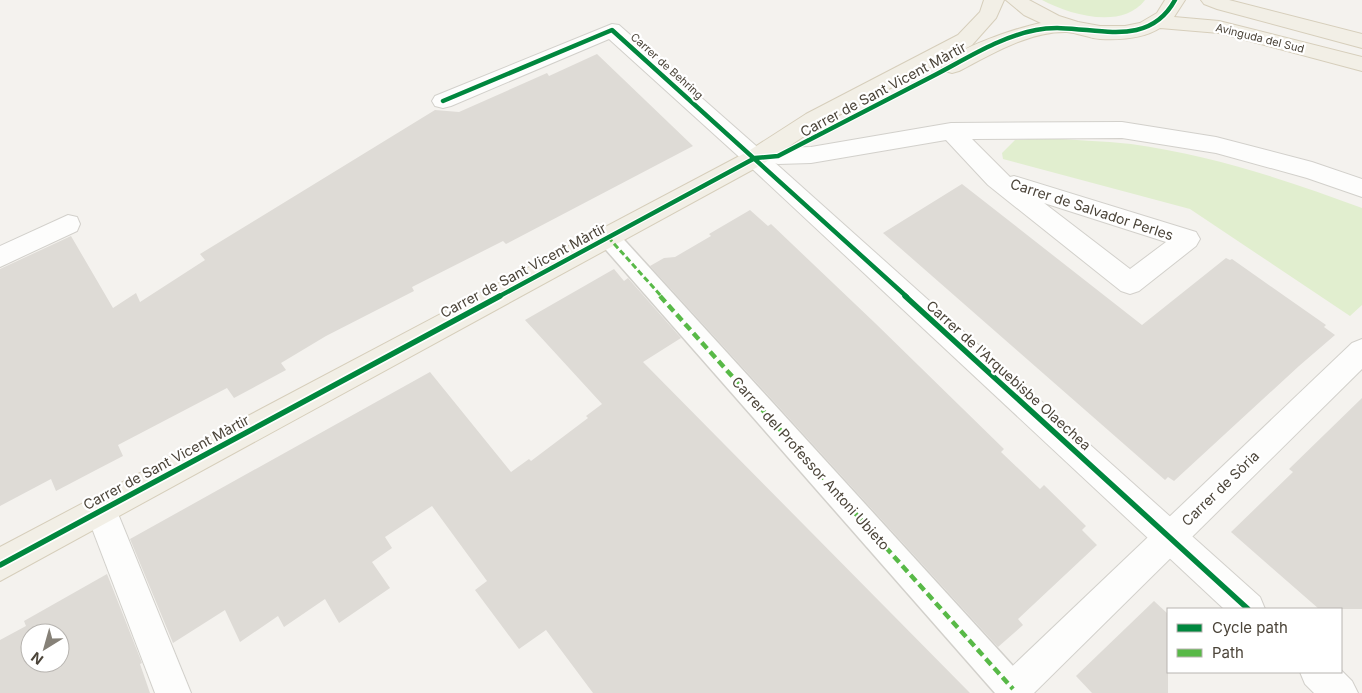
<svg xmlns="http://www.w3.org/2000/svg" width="1362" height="693" viewBox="0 0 1362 693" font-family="Inter,sans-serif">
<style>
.green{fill:#e1eecf}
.building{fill:#dedbd6;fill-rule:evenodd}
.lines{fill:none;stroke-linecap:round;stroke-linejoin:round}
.pedestrian-casing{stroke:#d2d0cb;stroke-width:3}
.minor-casing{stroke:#d2d0cb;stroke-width:2}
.tertiary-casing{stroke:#d2d0cb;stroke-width:2}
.primary-casing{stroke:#d6cebb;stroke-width:2}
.pedestrian{fill:#fdfdfc;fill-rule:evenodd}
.minor{fill:#fdfdfc;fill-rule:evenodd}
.tertiary{fill:#fdfdfc;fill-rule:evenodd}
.primary{fill:#f2efe6;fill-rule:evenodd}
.quiet-far1{stroke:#58b947;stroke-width:3;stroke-dasharray:6 3;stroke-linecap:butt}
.quiet{stroke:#58b947;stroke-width:4.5;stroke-dasharray:8 4.5;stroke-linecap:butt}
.cycleway-far1-casing{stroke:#fff;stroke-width:7}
.cycleway-casing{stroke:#fff;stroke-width:9}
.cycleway-far1{stroke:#00873e;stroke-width:4.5}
.cycleway{stroke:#00873e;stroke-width:5.5}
.labels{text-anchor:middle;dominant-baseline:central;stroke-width:4.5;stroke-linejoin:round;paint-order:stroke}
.far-street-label{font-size:11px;fill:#4b4439;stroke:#fff}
.street-label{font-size:14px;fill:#4b4439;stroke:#fff}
</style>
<rect width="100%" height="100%" fill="#f4f2ee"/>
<g class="green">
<path d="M1042,0H1145C1122,30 1070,15 1042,0Z"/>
<path d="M1044,138C1073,140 1103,141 1131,144C1211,155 1287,180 1362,208V305L1350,316L1190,209L1003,159L1002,153L1015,140Z"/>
</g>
<g class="building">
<path d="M597,54L693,146L506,244L503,241L412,287L414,291L326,336L281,363L286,370L234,398L227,388L118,445L123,456L96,470L56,491L51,479L0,506V269L71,236L113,308L136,293L140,302L205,260L200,254L435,110L459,112L547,73L549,76Z"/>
<path d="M962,184L1142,325L1226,258L1230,260L1232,259L1286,297L1326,325L1324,327L1335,335L1299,366L1174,481L1168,477L1165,480L883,233Z"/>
<path d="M750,210L768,226L771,224L875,323L1004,449L1001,452L1040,489L1044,485L1086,526L1082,530L1097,545L1018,619L1023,625L998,647L650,266L664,258L675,257L711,236L709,234Z"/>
<path d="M614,269L624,281L628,278L681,338L643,362L970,693H593L546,630L519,649L475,590L487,581L432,506L385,537L392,548L372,562L390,588L339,623L325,599L284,627L278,616L240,642L225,610L173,643L130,539L430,372L511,472L529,459L531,461L588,418L586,416L602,404L525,320Z"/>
<path d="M1362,398V609H1319L1231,532L1293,472L1289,469Z"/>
<path d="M107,574L142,663L140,664L150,693H0V640L26,626L24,621ZM30,633H60V663H30Z"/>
<path d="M1154,601L1168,614V693H1092L1076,676Z"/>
</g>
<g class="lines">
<g class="pedestrian-casing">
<path id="pedestrian" d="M608,228L616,231L1024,678L1029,689L1027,693H995L600,243L597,237L600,231Z"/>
</g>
<g class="minor-casing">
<g id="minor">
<path d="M612,24L619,25L763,152L767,158L763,164L755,166L747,164L609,39L451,106L443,108L435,106L432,101L435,96Z"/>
<path d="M1122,122L1216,137L1312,162L1362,179V197L1307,178L1216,153L1122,138L972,139L1010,177L1014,176L1196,232L1200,239L1196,246L1139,291L1130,294L1121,291L988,185L946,140L811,163L778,164L770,162L766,156L770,150L778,148L811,147L951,123ZM1044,203L1166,242L1130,269Z"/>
<path d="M68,215L77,217L80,224L77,231L0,267V246Z"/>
<path d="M1362,339V369L1034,693H997L995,689L1001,677L1352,343Z"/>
<path d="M101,495L112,499L191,693H155L85,510L90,499Z"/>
</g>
</g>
<g class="tertiary-casing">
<g id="tertiary">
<path d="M755,150L763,152L1260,597L1265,609H1224L747,164L743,158L747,152Z"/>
<path d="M1341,670L1352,681L1358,693H1314L1305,684L1300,672H1341Z"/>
</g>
</g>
<g class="primary-casing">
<g id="primary">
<path d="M984,0H1004L996,18L972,45L822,124L763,164L0,581V547L747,152L806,114L958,35L980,12Z"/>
<path d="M1006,0H1029L1059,16L1078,22L1100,26H1125L1140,23L1157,13L1165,0H1185L1174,17L1219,21L1362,57V71L1219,33L1160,28C1143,39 1119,40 1100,39C1089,38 1078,33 1067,32C1029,31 992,54 959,71L952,73L945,71L941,66C952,49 1020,27 1041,23L1024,15Z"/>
<path d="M1201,0H1229L1362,34V48L1217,9L1204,4Z"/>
</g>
</g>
<use href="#pedestrian" class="pedestrian"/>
<use href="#minor" class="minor"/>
<use href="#tertiary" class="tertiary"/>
<use href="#primary" class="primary"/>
<path class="quiet-far1" d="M608,237L662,297"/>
<path class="quiet" d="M660,296L1013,689"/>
<g class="cycleway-far1-casing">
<g id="cycleway-far1">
<path d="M443,101L612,30L907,297"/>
<path d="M498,297L755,158L778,156C830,129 881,103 933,76C966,59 999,37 1036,30C1084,20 1145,55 1175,0"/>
</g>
</g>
<g class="cycleway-casing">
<g id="cycleway">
<path d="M905,296L1248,609"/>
<path d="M0,565L500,296"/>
</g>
</g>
<use href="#cycleway-far1" class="cycleway-far1"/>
<use href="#cycleway" class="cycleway"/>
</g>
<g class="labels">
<g class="far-street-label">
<text transform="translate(1260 38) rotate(14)">Avinguda del Sud</text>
<text transform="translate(667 66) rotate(42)">Carrer de Behring</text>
</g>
<g class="street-label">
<text transform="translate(883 89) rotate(-28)">Carrer de Sant Vicent Màrtir</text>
<text transform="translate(1092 209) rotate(18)">Carrer de Salvador Perles</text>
<text transform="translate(523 270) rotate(-28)">Carrer de Sant Vicent Màrtir</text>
<text transform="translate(1009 375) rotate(42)">Carrer de l'Arquebisbe Olaechea</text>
<text transform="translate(166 462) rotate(-28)">Carrer de Sant Vicent Màrtir</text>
<text transform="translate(811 463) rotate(48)">Carrer del Professor Antoni Ubieto</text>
<text transform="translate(1220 488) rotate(-44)">Carrer de Sòria</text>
</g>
</g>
<rect x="1167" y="608" width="175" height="65" fill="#ffffff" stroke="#b7b4b0"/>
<rect x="1177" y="624" width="25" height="8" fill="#00873e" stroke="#b7b4b0"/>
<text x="1212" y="633" font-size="15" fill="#4b4439">Cycle path</text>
<rect x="1177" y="649" width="25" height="8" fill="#58b947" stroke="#b7b4b0"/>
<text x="1212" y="658" font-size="15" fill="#4b4439">Path</text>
<g transform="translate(45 648) rotate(217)"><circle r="24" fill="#ffffff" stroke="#b7b4b0"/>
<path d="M0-4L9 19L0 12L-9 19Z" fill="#868178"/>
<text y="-8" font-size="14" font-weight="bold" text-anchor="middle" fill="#4b4439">N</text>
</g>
</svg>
